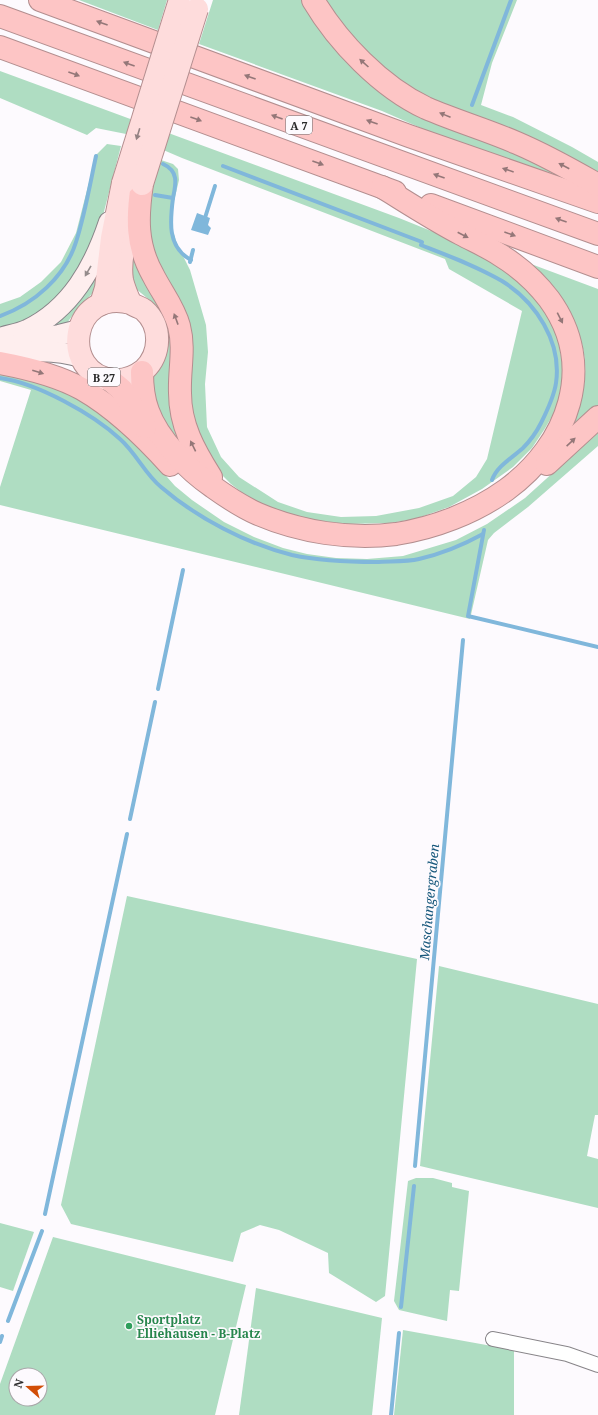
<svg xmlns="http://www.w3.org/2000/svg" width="598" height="1415" viewBox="0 0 598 1415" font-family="'Noto Serif',serif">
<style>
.green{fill:#afddc2;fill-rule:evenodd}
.water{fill:#80b7db}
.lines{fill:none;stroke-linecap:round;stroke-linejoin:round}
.stream{stroke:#80b7db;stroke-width:4}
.minor-casing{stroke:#878488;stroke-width:16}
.secondary-casing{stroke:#878488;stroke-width:22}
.primary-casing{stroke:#b38e8f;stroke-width:24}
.motorway-casing{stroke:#b38e8f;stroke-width:24}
.minor{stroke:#fff;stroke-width:14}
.secondary{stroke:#feeeee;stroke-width:20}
.primary{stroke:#fedcdc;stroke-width:22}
.motorway{stroke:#fdc5c5;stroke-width:22}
.primary-bridge-casing{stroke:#b38e8f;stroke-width:24;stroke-linecap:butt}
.primary-bridge{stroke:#fedcdc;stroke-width:22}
.oneway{fill:#947778}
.oneway2{fill:#948283}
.oneway3{fill:#948c8c}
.leisure-dot{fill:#2e9e5b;stroke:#fdfafe;stroke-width:1.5}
.labels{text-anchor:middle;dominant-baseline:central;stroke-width:3.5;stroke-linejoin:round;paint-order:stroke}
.shield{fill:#fdfafe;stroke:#69686a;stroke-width:1}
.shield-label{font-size:11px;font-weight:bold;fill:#2a292a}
.leisure-label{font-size:12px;font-weight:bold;fill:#27864d;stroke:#fdfafe;text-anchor:start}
.water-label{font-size:13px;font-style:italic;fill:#16577b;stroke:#fdfafe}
</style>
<rect width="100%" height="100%" fill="#fdfafe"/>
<g class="green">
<path d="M79,0H167L158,30Z"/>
<path d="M213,0H304L336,46L557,171L574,187L437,135L382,111L199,44Z"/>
<path d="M323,0H517L492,63L481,105L513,117L572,147L598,162V172L418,93L376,63L349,36Z"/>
<path d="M0,71L399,218L451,239L511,271L547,312L557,334L563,365L561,392L554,413L544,430L532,448L513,467L482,489L449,507L415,519L390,523L346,524L321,521L297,516L271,508L249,498L231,484L218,471L196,434L167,285L150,243L148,204L161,160L173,164L178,169L179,180L174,201L171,225L177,244L190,270L206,325L208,352L205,384L207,427L221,457L239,477L278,502L307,512L341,517L376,516L419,508L453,496L476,477L487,459L522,311L449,269L445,259L182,158L126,134L96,128L87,135L0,98Z"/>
<path d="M107,144L121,146L100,227L93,248L61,297L28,320L0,330V304L20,297L41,282L61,262L76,233L96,155Z"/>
<path d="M132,242L170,325L195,465L157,419L150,382L154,376L163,319L160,311L153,303L135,288L129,276Z"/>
<path d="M531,264L598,289V411L570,435C573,420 580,406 583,391C591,355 577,317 555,288C548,280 539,272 531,264Z"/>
<path d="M102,268L96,290L77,309L67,323L36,332L87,291Z"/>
<path d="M0,372L52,386L80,399L108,417L138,444L175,486L192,500L224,522L254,537L283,548L307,554L336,558L367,559L403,556L456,540L487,524L525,498L598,432V446L528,507L494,533L488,540L470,619L0,505V487L31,390L0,381Z"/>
<path d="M127,896L417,959L385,1296L376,1302L329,1273L328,1253L279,1230L260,1225L241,1233L233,1262L71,1224L61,1205Z"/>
<path d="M439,966L598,1004V1115H595L587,1156L598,1159V1208L420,1166Z"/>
<path d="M416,1178H433L452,1183V1187L469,1191L459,1291L450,1290L447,1321L399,1310L394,1301L408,1181Z"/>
<path d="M0,1223L34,1232L13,1291L0,1287Z"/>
<path d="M53,1237L246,1285L215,1415H0V1384ZM16,1375H40V1399H16Z"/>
<path d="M256,1288L382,1318L372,1415H239Z"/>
<path d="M403,1330L514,1350V1415H394Z"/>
</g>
<path class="water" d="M197,213L210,218L208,225L211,228L208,235L191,230Z"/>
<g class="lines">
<g class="stream">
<path d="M472,105L511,0"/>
<path d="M163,164C179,171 176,184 173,198"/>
<path d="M223,166L422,242L421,245C449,256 476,266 502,281C536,302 562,342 556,383C554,397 547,411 541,423C537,431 529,442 523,448C512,458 497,466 492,480"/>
<path d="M155,195L173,198C170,221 167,247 191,260"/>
<path d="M204,221L215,186"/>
<path d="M190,262L193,250"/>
<path d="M0,316C34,304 65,277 76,242C85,214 90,184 96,156"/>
<path d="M0,378C37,383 93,414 120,439C136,453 145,474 161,487C197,518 247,544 292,555C320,561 348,562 376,562C390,561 406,562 419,559C441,554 463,545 483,534"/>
<path d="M484,530L468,616L598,647"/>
<path d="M158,689L183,570"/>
<path d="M130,819L155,702"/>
<path d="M415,1166L463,640"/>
<path d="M45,1214L127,834"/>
<path d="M401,1307L414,1186"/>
<path d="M8,1321L42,1231"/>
<path d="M0,1342L2,1336"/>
<path d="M391,1415L399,1333"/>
</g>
<g class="minor-casing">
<path id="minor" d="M493,1339L567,1354L598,1365"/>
</g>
<g class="secondary-casing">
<g id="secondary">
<path d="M0,338C9,335 18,334 27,330C71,309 94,267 109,222"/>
<path d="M22,341L59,335L79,330"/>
<path d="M0,353C28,351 54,349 81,357"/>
</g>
</g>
<g class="primary-casing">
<g id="primary">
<path d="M131,303C70,287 59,374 113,380C124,381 135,377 144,370C161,354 162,326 144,310C140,307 134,306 131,303C128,299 123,285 122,280C118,256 130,222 137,199"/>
<path d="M101,304L106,288L112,238L123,183"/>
</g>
</g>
<g class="motorway-casing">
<g id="motorway">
<path d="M40,0L409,136L598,202"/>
<path d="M313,0C338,42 381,87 426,108C456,121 487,130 517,143C545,155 572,170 598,185"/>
<path d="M0,16L598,234"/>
<path d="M0,47L395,192"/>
<path d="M142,184C137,217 136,245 153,275C162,293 174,307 179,326C185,349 179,370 180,393C180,425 194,450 211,477"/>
<path d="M431,205L598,267"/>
<path d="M0,363C27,368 57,375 82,389C115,408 144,436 170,465"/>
<path d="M142,372C142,385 143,398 148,411C158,439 188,470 213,487C227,497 242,507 258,514C300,532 350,540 396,534C434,528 474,513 506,490C568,445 598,366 549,299C536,282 518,266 500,255C488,247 474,241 461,234C434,220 408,203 382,187"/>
<path d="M109,379L122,390L145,427"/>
<path d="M547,464L598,417"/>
</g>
</g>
<use href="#minor" class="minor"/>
<use href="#secondary" class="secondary"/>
<use href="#primary" class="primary"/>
<use href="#motorway" class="motorway"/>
<g class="primary-bridge-casing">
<g id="primary-bridge">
<path d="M123,183L179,3"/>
<path d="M142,184L197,9"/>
</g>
</g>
<use href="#primary-bridge" class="primary-bridge"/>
</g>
<defs><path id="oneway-solid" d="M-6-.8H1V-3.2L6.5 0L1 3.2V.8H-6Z"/></defs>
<g class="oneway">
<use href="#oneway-solid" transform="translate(102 23) rotate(-160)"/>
<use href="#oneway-solid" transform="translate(364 63) rotate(-138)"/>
<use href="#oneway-solid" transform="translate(129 64) rotate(-160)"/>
<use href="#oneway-solid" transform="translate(74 74) rotate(20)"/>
<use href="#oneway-solid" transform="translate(250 77) rotate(-160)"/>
<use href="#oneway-solid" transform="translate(445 115) rotate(-158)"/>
<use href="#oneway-solid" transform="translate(277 117) rotate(-160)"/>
<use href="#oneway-solid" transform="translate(196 119) rotate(20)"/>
<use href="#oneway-solid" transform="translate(372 122) rotate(-160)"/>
<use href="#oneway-solid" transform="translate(318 163) rotate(20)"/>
<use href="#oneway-solid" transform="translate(564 166) rotate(-152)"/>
<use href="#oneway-solid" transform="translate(508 170) rotate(-161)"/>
<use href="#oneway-solid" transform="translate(439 176) rotate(-160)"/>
<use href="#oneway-solid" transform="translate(561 220) rotate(-160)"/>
<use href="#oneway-solid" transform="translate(510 234) rotate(20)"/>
<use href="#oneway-solid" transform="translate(463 235) rotate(27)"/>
<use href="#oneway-solid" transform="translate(560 318) rotate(63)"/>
<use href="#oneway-solid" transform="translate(176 319) rotate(-110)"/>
<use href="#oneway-solid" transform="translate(38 372) rotate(17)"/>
<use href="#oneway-solid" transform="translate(571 442) rotate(-43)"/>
<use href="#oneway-solid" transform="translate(193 446) rotate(-116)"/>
</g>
<use class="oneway2" href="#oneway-solid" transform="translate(138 134) rotate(107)"/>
<use class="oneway3" href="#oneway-solid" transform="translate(88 271) rotate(120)"/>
<circle class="leisure-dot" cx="129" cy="1326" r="4"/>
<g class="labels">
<g class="shield">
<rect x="286" y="116" width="26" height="18" rx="3"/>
<rect x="88" y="368" width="32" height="18" rx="3"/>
</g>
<g class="shield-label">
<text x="299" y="125">A 7</text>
<text x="104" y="377">B 27</text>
</g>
<g class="leisure-label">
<text x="137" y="1319">Sportplatz<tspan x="137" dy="14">Elliehausen - B-Platz</tspan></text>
</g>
<g class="water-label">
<text transform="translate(429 902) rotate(-85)">Maschangergraben</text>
</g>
</g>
<g transform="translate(28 1387) rotate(290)"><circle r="19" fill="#fdfafe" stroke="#a9a6a9"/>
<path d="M0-3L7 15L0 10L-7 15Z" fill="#d24d07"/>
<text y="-6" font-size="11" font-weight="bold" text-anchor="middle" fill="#2a292a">N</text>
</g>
</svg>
